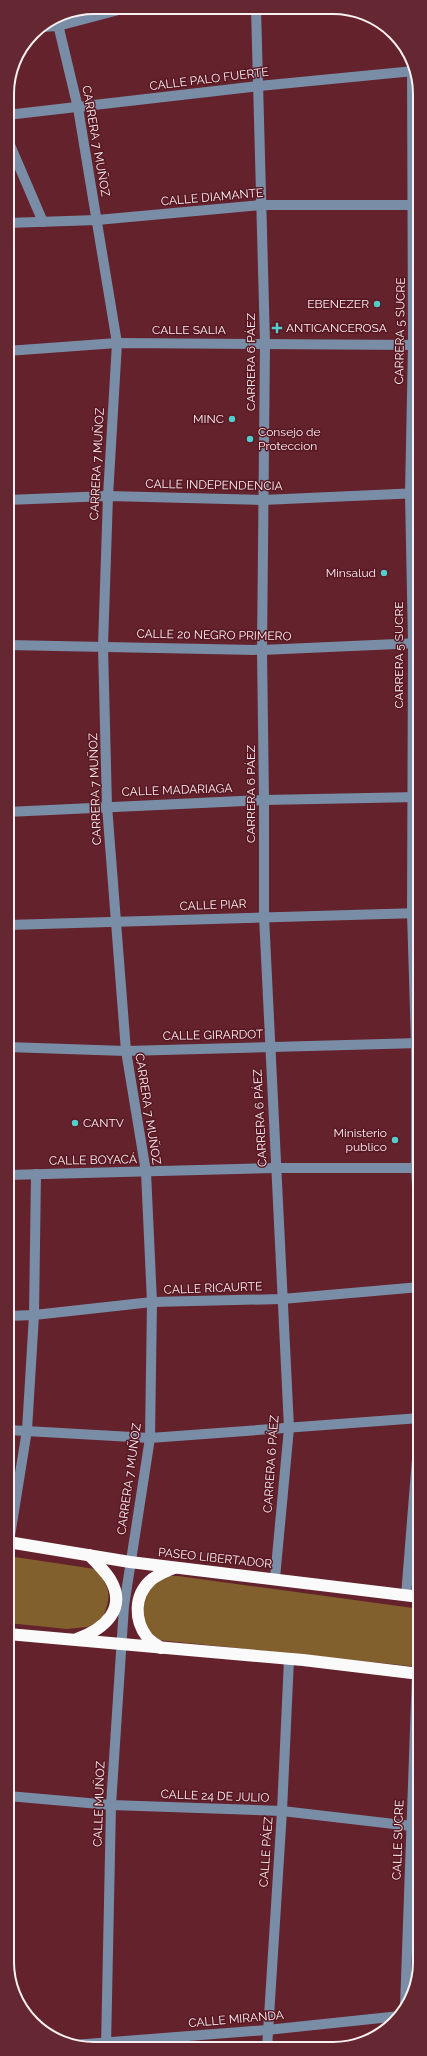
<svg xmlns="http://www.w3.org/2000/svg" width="427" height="2056" viewBox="0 0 427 2056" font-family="Raleway,sans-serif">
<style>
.green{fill:#82602d}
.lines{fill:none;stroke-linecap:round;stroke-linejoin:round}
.minor{stroke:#7a8da6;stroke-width:10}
.highway{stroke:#fafafa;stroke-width:12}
.poi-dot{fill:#52cdcc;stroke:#581722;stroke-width:1.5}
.labels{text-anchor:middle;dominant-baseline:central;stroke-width:3;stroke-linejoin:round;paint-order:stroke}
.street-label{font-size:12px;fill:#f9f0f1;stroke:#581722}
.poi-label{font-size:12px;fill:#f9f0f1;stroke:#581722;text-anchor:end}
.rim{fill:none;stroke:#f9f0f1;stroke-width:2}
</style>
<rect width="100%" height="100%" fill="#64222c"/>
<g class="green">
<path d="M413,643H419V797H412Z"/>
<path d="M8,1556L95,1569C112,1589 111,1596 102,1620L87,1627L67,1629L8,1623Z"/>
<path d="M166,1576H178L420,1609V1667L158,1640C132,1620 137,1590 166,1576Z"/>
</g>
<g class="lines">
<g class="minor">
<path d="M256,8L265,343L262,650L264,800V916L289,1428L275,1578"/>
<path d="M56,16L78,108L117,343L108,496L103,646L107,806L126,1051L146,1172L152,1302L150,1438L124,1606L111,1805L106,2047"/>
<path d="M40,27L58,26L130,7"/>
<path d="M412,67L413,345L410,494L413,643L412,913L416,1043V1168L420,1242"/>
<path d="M7,115L259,86L414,71"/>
<path d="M7,138L43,222"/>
<path d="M7,223L97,220L261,205H419"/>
<path d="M7,351L117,343L419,345"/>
<path d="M7,500L108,496L263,500L419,493"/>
<path d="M7,645L262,650L419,643"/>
<path d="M7,812L264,800L419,797"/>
<path d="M7,925L420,913"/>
<path d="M7,1047L126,1051L420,1043"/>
<path d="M7,1175L275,1168H420"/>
<path d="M8,1316L34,1315L152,1302L282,1299L420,1287"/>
<path d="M8,1430L150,1438L420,1418"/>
<path d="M9,1542L27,1430L34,1315L36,1174"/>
<path d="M406,1596L420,1421"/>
<path d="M8,1796L111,1805L282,1811L420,1827"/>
<path d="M405,2007L417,1673"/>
<path d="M73,2045L267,2030L400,2016"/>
<path d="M267,2048L282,1811L289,1659"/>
</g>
<g class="highway">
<path d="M8,1542L130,1562L420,1597"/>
<path d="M8,1634L303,1660L420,1674"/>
<path d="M77,1639C104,1629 128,1609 110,1579C104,1570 96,1562 89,1555"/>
<path d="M161,1648C157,1645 150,1641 147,1637C134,1620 134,1596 150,1581C156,1575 167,1571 174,1568"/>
</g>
</g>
<g class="poi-dot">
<circle cx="377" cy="304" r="4"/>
<path d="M275 322h4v4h4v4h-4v4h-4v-4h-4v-4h4z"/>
<circle cx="232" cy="419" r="4"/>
<circle cx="250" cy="439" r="4"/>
<circle cx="384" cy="573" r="4"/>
<circle cx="75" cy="1123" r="4"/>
<circle cx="395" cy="1140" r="4"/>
</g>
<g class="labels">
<g class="street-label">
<text transform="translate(209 79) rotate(-7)">CALLE PALO FUERTE</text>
<text transform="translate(96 141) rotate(80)">CARRERA 7 MUÑOZ</text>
<text transform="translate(212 197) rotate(-5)">CALLE DIAMANTE</text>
<text x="189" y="330">CALLE SALIA</text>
<text transform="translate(400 331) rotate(-89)">CARRERA 5 SUCRE</text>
<text transform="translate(251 362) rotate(-90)">CARRERA 6 PÁEZ</text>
<text transform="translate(97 464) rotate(-87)">CARRERA 7 MUÑOZ</text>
<text transform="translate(214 485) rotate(1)">CALLE INDEPENDENCIA</text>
<text transform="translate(214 635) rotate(1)">CALLE 20 NEGRO PRIMERO</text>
<text transform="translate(399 655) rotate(-90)">CARRERA 5 SUCRE</text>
<text transform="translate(95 789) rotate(-92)">CARRERA 7 MUÑOZ</text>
<text transform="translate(177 790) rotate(-2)">CALLE MADARIAGA</text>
<text transform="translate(251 794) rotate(-90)">CARRERA 6 PÁEZ</text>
<text transform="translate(213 905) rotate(-2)">CALLE PIAR</text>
<text transform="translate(213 1035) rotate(-1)">CALLE GIRARDOT</text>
<text transform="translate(148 1109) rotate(81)">CARRERA 7 MUÑOZ</text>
<text transform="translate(260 1118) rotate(-93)">CARRERA 6 PÁEZ</text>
<text transform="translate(93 1160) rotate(-1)">CALLE BOYACÁ</text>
<text transform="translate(213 1288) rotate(-2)">CALLE RICAURTE</text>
<text transform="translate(271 1464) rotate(-86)">CARRERA 6 PÁEZ</text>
<text transform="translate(129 1479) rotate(-82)">CARRERA 7 MUÑOZ</text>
<text transform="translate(215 1558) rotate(6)">PASEO LIBERTADOR</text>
<text transform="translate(215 1796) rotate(2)">CALLE 24 DE JULIO</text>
<text transform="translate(99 1804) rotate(-88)">CALLE MUÑOZ</text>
<text transform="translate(398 1840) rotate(-88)">CALLE SUCRE</text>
<text transform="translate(266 1852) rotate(-86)">CALLE PÁEZ</text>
<text transform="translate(236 2019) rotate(-5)">CALLE MIRANDA</text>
</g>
<g class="poi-label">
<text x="369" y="304">EBENEZER</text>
<text x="286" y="328" text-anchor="start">ANTICANCEROSA</text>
<text x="224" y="419">MINC</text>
<text x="258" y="432" text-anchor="start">Consejo de<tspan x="258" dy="14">Proteccion</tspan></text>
<text x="376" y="573">Minsalud</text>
<text x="83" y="1123" text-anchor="start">CANTV</text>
<text x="387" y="1133">Ministerio<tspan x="387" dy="14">publico</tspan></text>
</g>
</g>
<path d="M0 0H427V2056H0ZM94 14H333A80 80 0 0 1 413 94V1962A80 80 0 0 1 333 2042H94A80 80 0 0 1 14 1962V94A80 80 0 0 1 94 14Z" fill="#652833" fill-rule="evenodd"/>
<path class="rim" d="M94 14H333A80 80 0 0 1 413 94V1962A80 80 0 0 1 333 2042H94A80 80 0 0 1 14 1962V94A80 80 0 0 1 94 14Z"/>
</svg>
